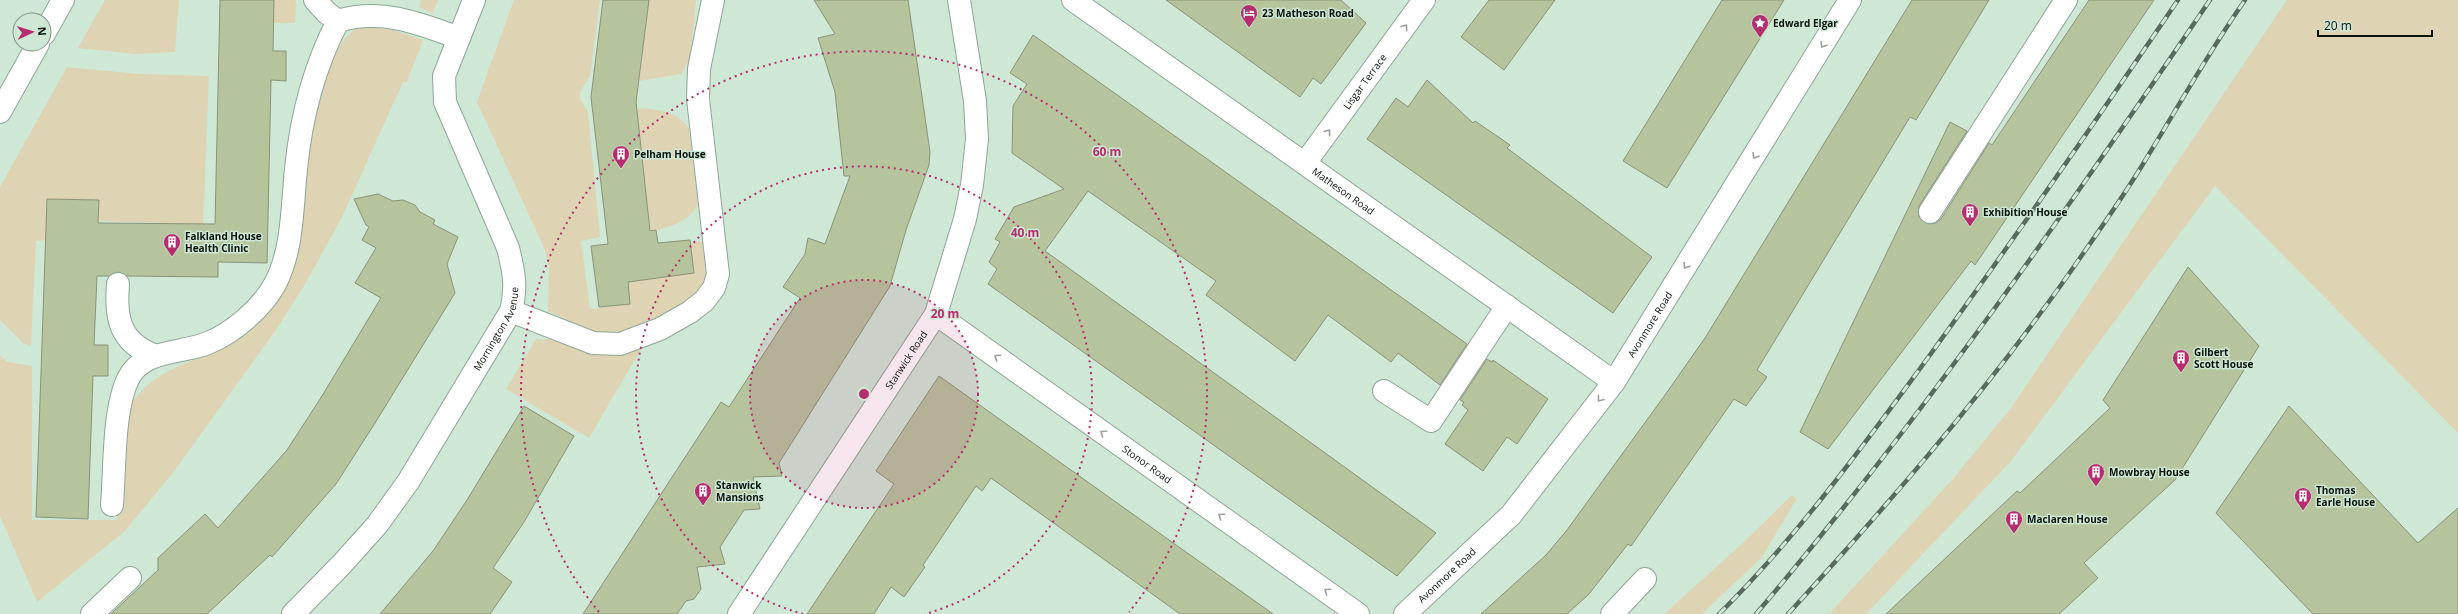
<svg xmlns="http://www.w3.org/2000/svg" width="2458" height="614" viewBox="0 0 2458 614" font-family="'Open Sans',sans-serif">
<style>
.green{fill:#ded3b3}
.building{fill:#b6c49d;stroke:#8a9279}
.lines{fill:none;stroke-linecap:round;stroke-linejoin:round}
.minor-casing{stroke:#8da695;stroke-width:24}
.minor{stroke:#fff;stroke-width:22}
.rail-casing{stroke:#59695e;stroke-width:4.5}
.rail{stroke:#cee8d5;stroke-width:3;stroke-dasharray:9;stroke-linecap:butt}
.oneway{stroke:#9ca09d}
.ring{fill:none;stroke:#b52d6e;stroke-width:2;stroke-dasharray:2 4}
.labels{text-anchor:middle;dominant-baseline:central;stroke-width:3;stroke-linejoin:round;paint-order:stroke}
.poi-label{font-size:10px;font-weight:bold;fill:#08110b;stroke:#cee8d5;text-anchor:start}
.street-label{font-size:10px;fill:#08110b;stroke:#cee8d5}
.centre{fill:#b52d6e;stroke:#cee8d5;stroke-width:2}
.ring-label{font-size:12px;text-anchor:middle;font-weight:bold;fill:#b52d6e;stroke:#cee8d5;stroke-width:3;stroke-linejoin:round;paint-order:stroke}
</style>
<rect width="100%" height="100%" fill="#cee8d5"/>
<g class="green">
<path d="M105,0H179L175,52L136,54L78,48Z"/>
<path d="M274,0H296L295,23H273Z"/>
<path d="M421,0H438L433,13L419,7Z"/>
<path d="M514,0H600L590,76L580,92V99L588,112L600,237L581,241L590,309L630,304L628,282L694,273L690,243L702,241L706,279C693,309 630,337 599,332C582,330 564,318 548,311L549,266L545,250L477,102Z"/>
<path d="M649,0H696L690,59L681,74L639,81Z"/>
<path d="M2287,0H2458V433L2215,186L2011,461L1866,614H1829L1952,480L2011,408Z"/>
<path d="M368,27L393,30L423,40L407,82H403L341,219L304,286L278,327L175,470L125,531L37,602L0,516V355L7,362L32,366V520H117L129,407C153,369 189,364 227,346C257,332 285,299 293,267C307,210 306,67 354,30C358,28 364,27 368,27Z"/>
<path d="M67,67L139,74L209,76L203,224L99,221V200L47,199L46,240L36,241L31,346L23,343L0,320V187Z"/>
<path d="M644,108C662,111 679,112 689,129L698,204C691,221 667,229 650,231L637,109Z"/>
<path d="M554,338L623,352L641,349L589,438L506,389L536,339L543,340Z"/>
<path d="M1792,495L1796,500L1762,557L1702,614H1664L1743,543Z"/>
</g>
<g class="building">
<path d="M220,0H274L273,51H286V81L271,80L267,263L218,262V277L127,276L118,272L109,276H97L94,345H108V376H93L88,519L36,517L47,199L99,200L98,223L215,224Z"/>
<path d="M603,0H649L636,102L650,231L656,230L658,243L690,240L694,273L628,282L630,304L599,307L591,246L608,244L591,97Z"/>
<path d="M814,0H908L930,152L929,165L906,230L890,286L779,463L782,476L753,477L760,509L744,510L720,547L725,564L697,567L701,589L694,599L686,601L677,614H583L721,402L729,407L800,298L783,287L805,254L808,238L825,244L850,176H844L835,92L818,38L835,34Z"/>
<path d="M1166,0H1341L1366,23L1321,84L1313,78L1300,97Z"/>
<path d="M1489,0H1555L1504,70L1461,37Z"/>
<path d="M1722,0H1784L1667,188L1623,161Z"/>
<path d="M1912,0H1989L1916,120L1910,117L1757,370L1767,377L1746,406L1734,399L1631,546L1628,544L1589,594L1567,614H1481L1546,555L1567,530L1665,395L1705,338Z"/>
<path d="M2089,0H2154L1975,265L1971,261L1828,449L1800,432L1950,122L1967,131L1919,206V217L1929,224L1935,223L1941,219L1989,143L1992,145Z"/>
<path d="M1033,35L1467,344L1440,385L1398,353L1391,362L1328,315L1295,361L1206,295L1216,281L1088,191L1045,251L1436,533L1397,576L988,284L997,269L989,262L1000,242L995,239L1014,207L1064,189L1012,153L1013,106L1027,84L1010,73Z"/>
<path d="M1427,80L1473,123L1475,121L1510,145L1507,148L1652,257L1613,313L1367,139L1396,98L1408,107Z"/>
<path d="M378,194L393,201L403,200L415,205L420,212L435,220L433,224L458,237L447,264L455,293L375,423L336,484L272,557L270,555L207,614H111L158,570V558L205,514L218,528L287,450L322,396L381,298L355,283L376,248L362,240L369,227L366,225L354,199Z"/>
<path d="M2188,267L2259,346L2175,480L2084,563L2098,578L2059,614H1886L2017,491L2020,493L2110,408L2103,400Z"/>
<path d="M1487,359L1492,362L1493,360L1548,399L1517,444L1507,437L1483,471L1445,444L1468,410L1462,405L1464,402L1460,400Z"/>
<path d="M939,376L1273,614H1180L991,478L982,491L976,486L923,565L925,567L904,597L891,587L874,614H807L894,484L876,471Z"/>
<path d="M524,406L574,436L524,522L493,568L512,582L490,614H380L433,551L467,500Z"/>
<path d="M2289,406L2418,543L2458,508V614H2313L2216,513Z"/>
</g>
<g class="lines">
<g class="minor-casing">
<g id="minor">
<path d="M315,0L327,13L338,21"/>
<path id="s1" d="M1073,0L1614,382"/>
<path d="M44,34L63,0"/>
<path d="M0,112L38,44"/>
<path id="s2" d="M1305,163L1424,0"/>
<path d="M1930,212L2066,0"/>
<path d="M118,284C115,319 120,343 156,356"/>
<path d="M511,311L593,343L620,344L660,329L690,312L704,301L714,288L718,274L698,99L699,69L713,0"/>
<path id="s3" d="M936,314L1358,614"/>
<path d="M1384,391L1431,421L1507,306"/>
<path d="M112,505C115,469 113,410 128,379C142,349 181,354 208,343C233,333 262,308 275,284C293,250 292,207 296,169C301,118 314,67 338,21C381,8 419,23 459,38"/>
<path d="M92,614L130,578"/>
<path id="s4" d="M293,614L342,564L377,525L408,482L511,311C517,287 514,272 508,248L445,102L444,76L474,0"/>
<path id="s5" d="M739,614L936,314L965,219L972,185L977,139L975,101L959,0"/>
<path id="s6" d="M1405,614L1511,515L1614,382L1850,0"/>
<path d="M1612,614L1645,579"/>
</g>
</g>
<use href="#minor" class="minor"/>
<g class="rail-casing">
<g id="rail">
<path d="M1719,614C1794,540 1857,454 1919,370C2008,248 2093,125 2178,0"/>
<path d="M1756,614C1921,420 2067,210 2210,0"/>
<path d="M1788,614C1884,509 1978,401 2061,285C2089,245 2118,205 2143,164C2177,109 2208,53 2245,0"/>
</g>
</g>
<use href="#rail" class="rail"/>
</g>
<defs><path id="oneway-chevron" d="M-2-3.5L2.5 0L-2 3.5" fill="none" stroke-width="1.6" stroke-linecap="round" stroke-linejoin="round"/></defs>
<g class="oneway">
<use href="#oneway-chevron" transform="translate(1405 27) rotate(-54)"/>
<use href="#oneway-chevron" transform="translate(1823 45) rotate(122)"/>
<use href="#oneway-chevron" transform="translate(1328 132) rotate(-54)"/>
<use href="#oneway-chevron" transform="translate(1755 156) rotate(122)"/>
<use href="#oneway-chevron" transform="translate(1686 266) rotate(122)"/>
<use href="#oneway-chevron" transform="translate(997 357) rotate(-145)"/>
<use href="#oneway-chevron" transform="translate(1600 399) rotate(128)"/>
<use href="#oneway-chevron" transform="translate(1103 433) rotate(-145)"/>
<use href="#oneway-chevron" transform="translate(1221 516) rotate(-145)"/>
<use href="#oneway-chevron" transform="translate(1327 591) rotate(-145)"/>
</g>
<circle cx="864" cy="394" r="114" fill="#b52d6e" fill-opacity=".12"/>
<g class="ring">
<circle cx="864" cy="394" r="114"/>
<path d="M803 614A228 228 0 1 1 925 614"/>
<path d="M599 612A343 343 0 1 1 1129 612"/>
</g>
<defs>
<g id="hotel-pin" transform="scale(0.9)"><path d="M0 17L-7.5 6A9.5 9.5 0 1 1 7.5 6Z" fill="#b52d6e" stroke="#cee8d5"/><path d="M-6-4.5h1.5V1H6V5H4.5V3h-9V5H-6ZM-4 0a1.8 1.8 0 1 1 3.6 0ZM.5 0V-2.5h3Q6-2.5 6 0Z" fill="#fff"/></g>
<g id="sight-pin" transform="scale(0.9)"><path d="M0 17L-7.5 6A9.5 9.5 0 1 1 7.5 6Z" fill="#b52d6e" stroke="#cee8d5"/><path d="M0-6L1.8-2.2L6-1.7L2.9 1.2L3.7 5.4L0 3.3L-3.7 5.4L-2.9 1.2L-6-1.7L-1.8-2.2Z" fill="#fff"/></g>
<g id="building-pin" transform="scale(0.9)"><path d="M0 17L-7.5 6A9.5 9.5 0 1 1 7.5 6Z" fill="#b52d6e" stroke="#cee8d5"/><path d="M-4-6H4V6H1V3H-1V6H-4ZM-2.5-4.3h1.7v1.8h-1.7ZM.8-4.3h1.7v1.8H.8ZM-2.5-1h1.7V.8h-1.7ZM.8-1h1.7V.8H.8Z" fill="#fff"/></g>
</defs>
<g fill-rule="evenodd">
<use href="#hotel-pin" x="1249" y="13"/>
<use href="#sight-pin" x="1760" y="23"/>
<use href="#building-pin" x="621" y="154"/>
<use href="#building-pin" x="1970" y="212"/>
<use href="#building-pin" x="172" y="242"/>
<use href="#building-pin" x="2181" y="358"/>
<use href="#building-pin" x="2096" y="472"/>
<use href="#building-pin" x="703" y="491"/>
<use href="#building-pin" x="2303" y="496"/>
<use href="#building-pin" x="2014" y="519"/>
</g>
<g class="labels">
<g class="poi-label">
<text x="1262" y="13">23 Matheson Road</text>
<text x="1773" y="23">Edward Elgar</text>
<text x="634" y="154">Pelham House</text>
<text x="1983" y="212">Exhibition House</text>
<text x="185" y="236">Falkland House<tspan x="185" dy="12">Health Clinic</tspan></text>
<text x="2194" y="352">Gilbert<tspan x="2194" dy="12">Scott House</tspan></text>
<text x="2109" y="472">Mowbray House</text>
<text x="716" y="485">Stanwick<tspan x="716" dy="12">Mansions</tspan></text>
<text x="2316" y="490">Thomas<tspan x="2316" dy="12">Earle House</tspan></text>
<text x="2027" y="519">Maclaren House</text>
</g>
<g class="street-label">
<text stroke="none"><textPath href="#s2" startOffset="101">Lisgar Terrace</textPath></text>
<text stroke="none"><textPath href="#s1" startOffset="331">Matheson Road</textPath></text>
<text stroke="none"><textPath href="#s6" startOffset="381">Avonmore Road</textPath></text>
<text stroke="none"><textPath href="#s4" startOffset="353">Mornington Avenue</textPath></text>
<text stroke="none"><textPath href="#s5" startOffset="304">Stanwick Road</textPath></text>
<text stroke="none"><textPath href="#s3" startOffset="259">Stonor Road</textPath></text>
<text stroke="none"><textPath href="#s6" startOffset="57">Avonmore Road</textPath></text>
</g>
</g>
<circle cx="864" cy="394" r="6" class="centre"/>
<g class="ring-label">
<text x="1107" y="156">60 m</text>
<text x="1025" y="237">40 m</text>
<text x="945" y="318">20 m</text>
</g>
<g transform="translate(32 32) rotate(86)"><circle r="19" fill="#cee8d5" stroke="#7f9284"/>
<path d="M0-3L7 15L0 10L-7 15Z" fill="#b52d6e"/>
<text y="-6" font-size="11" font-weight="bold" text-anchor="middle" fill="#08110b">N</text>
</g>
<path d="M2318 30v6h114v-6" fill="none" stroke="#08110b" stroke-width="2"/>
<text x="2324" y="30" font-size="12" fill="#08110b" stroke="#cee8d5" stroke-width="3" paint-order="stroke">20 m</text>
</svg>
